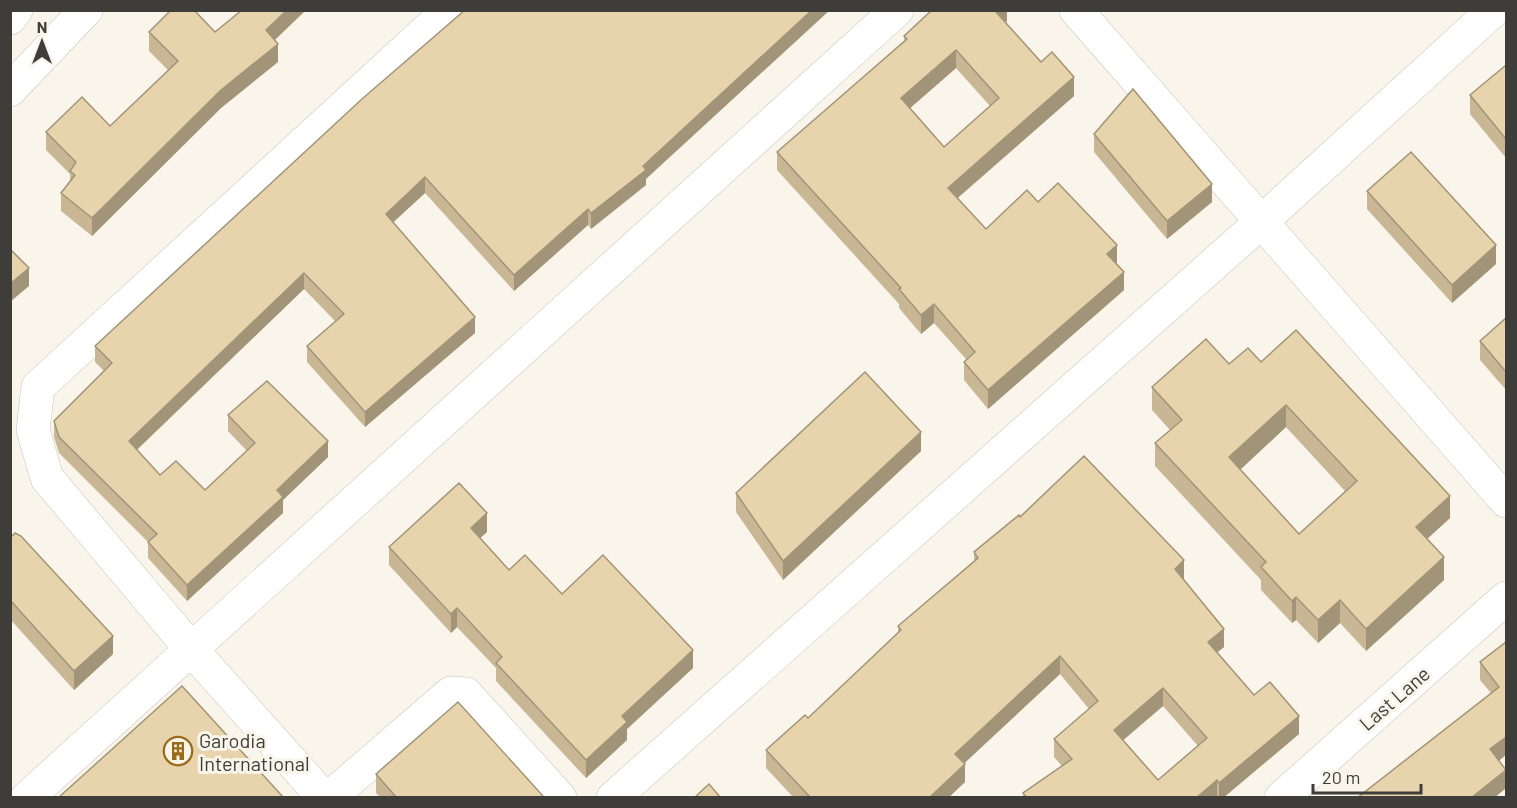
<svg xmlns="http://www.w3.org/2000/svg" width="1517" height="808" viewBox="0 0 1517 808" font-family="Barlow,sans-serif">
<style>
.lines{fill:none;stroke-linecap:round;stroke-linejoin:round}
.minor-casing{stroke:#c9c4bb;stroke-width:34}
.tertiary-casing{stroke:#c9c4bb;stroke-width:34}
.minor{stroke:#fff;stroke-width:33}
.tertiary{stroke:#fff;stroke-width:33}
.wall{fill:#c8b694;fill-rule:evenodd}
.shaded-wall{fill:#a29478}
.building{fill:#e8d4ac;stroke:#a29478;stroke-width:1.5;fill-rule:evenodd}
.labels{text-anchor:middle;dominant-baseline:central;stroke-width:6;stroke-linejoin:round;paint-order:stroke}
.street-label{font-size:20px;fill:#3e3d39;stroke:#faf5eb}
.poi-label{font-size:20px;fill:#3e3d39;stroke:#faf5eb;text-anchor:start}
</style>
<rect width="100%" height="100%" fill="#faf5eb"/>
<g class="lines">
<g class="minor-casing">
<g id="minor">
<path d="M1076,10L1506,501"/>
<path d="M27,798L897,10"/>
<path d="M324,798L191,649L47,478L33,430L38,387L449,10"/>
<path d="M329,798L451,693L466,694L560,798"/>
<path d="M613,798L1261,222L1494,10"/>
<path d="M1281,798L1506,598"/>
</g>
</g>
<g class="tertiary-casing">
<g id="tertiary">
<path d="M10,18L16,10"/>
<path d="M10,90L86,10"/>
</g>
</g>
<use href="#minor" class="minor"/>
<use href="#tertiary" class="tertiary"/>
</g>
<g class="wall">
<path d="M306,10L275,40L278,62L221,108L92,236L61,211V193L70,181V174L46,150V132L110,126L168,70L149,51V32H215Z"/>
<path d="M1007,10V21L1005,22L1041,62L1074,96L958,198L986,229L1038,202L1117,263V264L1124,290L988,409L964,380V362L966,359L934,323L921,334L899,308V304L777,170V152L904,41V36ZM956,68L990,106L944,147L910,108Z"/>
<path d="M1506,65V158L1470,114V95Z"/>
<path d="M362,99L646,179V185L591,229L588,225L514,291L425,193L393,222L475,333L365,427L307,362V346L335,321L304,289L137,450L160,475L205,490L247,451L228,431V415L328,457L283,500V513L187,601L148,558V542L59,453L54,437V421L104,371L95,362V346Z"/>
<path d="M1094,134L1212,202L1167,239L1094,152Z"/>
<path d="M1367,191L1496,264L1452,303L1367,209Z"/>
<path d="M1506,318V390L1480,360V341Z"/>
<path d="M1261,362L1450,518L1427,539L1444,580L1366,651L1340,623L1318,643L1296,620L1292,623L1261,590V580L1155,466V443L1170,430L1152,410V387L1229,364ZM1286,427L1345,491L1299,534L1240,470Z"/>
<path d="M921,451L783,580L736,512V493Z"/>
<path d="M1020,517L1184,578V579L1224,647L1217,652L1254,695L1299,734L1223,798H1023V793L1062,766L1054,757V739L1089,709L1060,674L964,763L965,782L948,798H794L766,768V750L808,718L898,632V626L974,562V552ZM1163,706L1198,746L1158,780L1123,740Z"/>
<path d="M487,532L480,538L509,570L562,594L693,668L627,729V740L586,778L496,681V668L457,627L451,633L389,565V547Z"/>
<path d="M10,538L113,654L74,690L10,619Z"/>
<path d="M1506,642L1499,761L1506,788L1494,798H1357L1491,693L1480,680V662Z"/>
<path d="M376,774L543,798H381L376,793Z"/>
</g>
<g class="shaded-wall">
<path d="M287,10H306L266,48V30Z"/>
<path d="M812,10H830L646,179V185L591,229V213Z"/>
<path d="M998,10H1007V21L996,31V12Z"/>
<path d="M278,44V62L221,108L92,236V218L221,90Z"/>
<path d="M956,50V68L901,116V98Z"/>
<path d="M1074,77V96L948,206V188Z"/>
<path d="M425,177V193L386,229V214Z"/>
<path d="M1212,184V202L1167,239V221Z"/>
<path d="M588,209V225L514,291V275Z"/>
<path d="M1117,245V263L1107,273V254Z"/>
<path d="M1496,245V264L1452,303V285Z"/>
<path d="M29,268V286L10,302V284Z"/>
<path d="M1124,272V290L988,409V390Z"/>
<path d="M304,273V289L129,457V441Z"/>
<path d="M934,304V323L921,334V315Z"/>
<path d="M475,317V333L365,427V412Z"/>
<path d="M1286,405V427L1229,480V457Z"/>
<path d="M921,432V451L783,580V561Z"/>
<path d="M328,441V457L283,500V513L187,601V585L277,490Z"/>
<path d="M1450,496V518L1416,549V527Z"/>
<path d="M487,513V532L471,546V528Z"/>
<path d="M1444,557V580L1366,651V629Z"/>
<path d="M1184,560V578L1175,587V569Z"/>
<path d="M1296,597V620L1292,623V601Z"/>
<path d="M1340,600V623L1318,643V620Z"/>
<path d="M457,608V627L451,633V614Z"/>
<path d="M1224,629V647L1208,660V642Z"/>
<path d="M113,636V654L74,690V671Z"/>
<path d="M693,650V668L627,729V740L586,778V760L622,716Z"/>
<path d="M1060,656V674L955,772V754Z"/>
<path d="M1163,688V706L1114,748V730Z"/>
<path d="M1299,716V734L1223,798H1219V783Z"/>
<path d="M1506,737V755L1490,768V749Z"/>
<path d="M965,764V782L948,798H929Z"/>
<path d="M1506,770V788L1494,798H1471Z"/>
<path d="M1217,780V798H1196Z"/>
</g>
<g class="building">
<path d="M171,10H194L215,32L242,10H287L266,30L278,44L221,90L92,218L61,193L75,175L70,171L76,162L46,132L82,97L110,126L178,61L149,32Z"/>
<path d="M465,10H812L643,166L646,170L591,213L588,209L514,275L425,177L386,214L475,317L365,412L307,346L344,314L304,273L129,441L160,475L176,461L205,490L255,443L228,415L267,381L328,441L277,490L283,497L187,585L148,542L157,534L59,437L54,421L112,363L95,346L362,99Z"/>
<path d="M932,10H998L996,12L1041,62L1052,52L1074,77L948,188L986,229L1027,190L1038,202L1058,183L1117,245L1107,254L1124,272L988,390L964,362L975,352L934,304L921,315L899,289L901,288L777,152L907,39L904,36ZM956,50L999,98L944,147L901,98Z"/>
<path d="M1506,65V139L1470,95Z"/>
<path d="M1133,89L1212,184L1167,221L1094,134Z"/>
<path d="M1411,152L1496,245L1452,285L1367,191Z"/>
<path d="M10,249L29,268L10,284Z"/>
<path d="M1506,318V372L1480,341Z"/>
<path d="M1296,330L1450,496L1416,527L1444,557L1366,629L1340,600L1318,620L1296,597L1292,601L1261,567L1266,562L1155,443L1182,420L1152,387L1206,339L1229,364L1248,348L1261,362ZM1286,405L1357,481L1299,534L1229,457Z"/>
<path d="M865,372L921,432L783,561L736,493Z"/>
<path d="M1084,456L1184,560L1175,569L1224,629L1208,642L1254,695L1270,682L1299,716L1219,783L1217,780L1196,798H1027L1023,793L1072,759L1054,739L1098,701L1060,656L955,754L965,764L929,798H811L766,750L805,715L808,718L901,630L898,626L978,558L974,552L1019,515L1020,517ZM1163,688L1207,738L1158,780L1114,730Z"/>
<path d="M459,483L487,513L471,528L509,570L525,555L562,594L603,555L693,650L622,716L627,722L586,760L496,663L502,657L457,608L451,614L389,547Z"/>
<path d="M15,533L21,536L113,636L74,671L10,600V538Z"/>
<path d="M1506,642V737L1490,749L1506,770L1471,798H1357L1499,687L1480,662Z"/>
<path d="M182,686L284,798H58Z"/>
<path d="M458,702L543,796L542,798H397L376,774Z"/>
<path d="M709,784L721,798H694Z"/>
</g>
<defs>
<g id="building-ring" transform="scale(1.5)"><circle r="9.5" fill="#faf5eb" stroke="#986b1a" stroke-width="1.5"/><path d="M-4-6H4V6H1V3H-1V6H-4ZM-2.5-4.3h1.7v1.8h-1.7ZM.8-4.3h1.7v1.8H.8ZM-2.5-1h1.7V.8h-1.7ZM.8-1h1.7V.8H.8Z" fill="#986b1a"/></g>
</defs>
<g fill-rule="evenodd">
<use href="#building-ring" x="178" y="751"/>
</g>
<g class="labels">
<g class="street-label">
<text transform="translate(1394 698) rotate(-41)">Last Lane</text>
</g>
<g class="poi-label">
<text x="199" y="740">Garodia<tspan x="199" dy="23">International</tspan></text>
</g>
</g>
<rect width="1517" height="808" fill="none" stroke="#3e3d39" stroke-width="24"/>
<g transform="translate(42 42)" stroke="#faf5eb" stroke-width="4.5" paint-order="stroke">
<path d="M0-4.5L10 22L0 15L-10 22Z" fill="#3e3d39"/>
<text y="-9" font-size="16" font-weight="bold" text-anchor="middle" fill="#3e3d39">N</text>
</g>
<path d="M1313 784v9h108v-9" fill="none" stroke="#3e3d39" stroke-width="3"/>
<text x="1322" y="784" font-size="18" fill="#3e3d39" stroke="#faf5eb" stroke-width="4.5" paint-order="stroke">20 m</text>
</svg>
